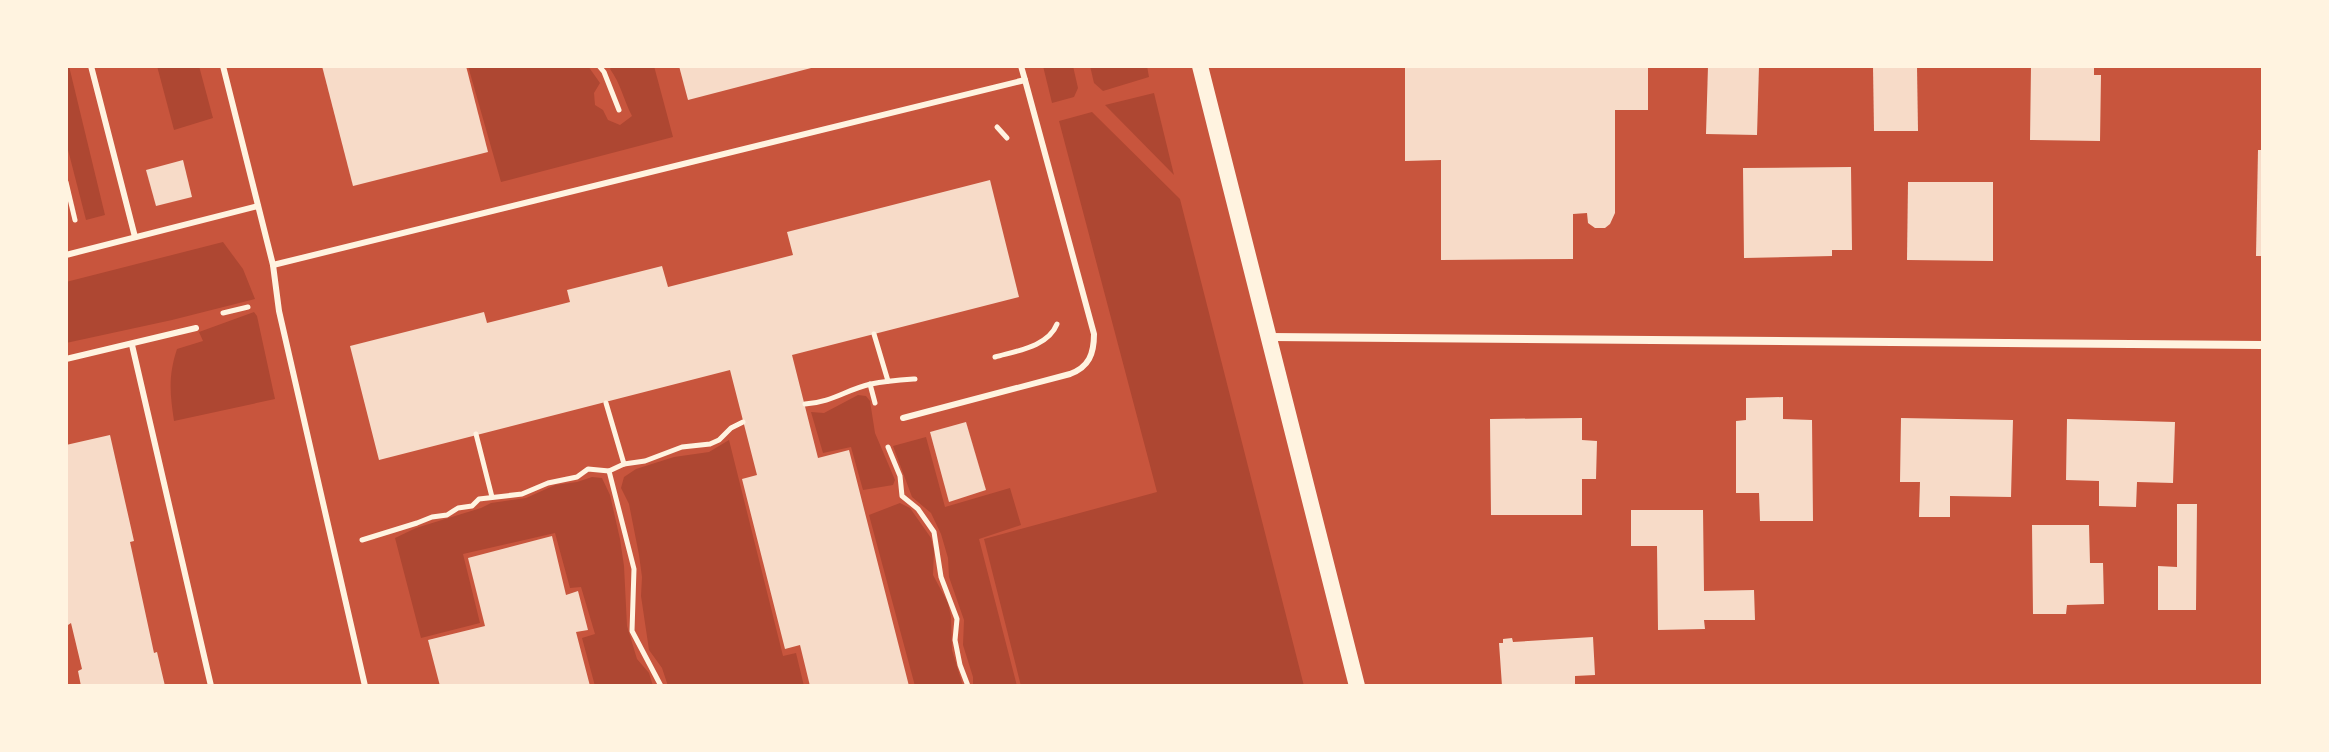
<svg xmlns="http://www.w3.org/2000/svg" width="2329" height="752" viewBox="0 0 2329 752" font-family="Merriweather,serif">
<style>
.green{fill:#ae4732}
.building{fill:#f7dbc8}
.lines{fill:none;stroke-linecap:round;stroke-linejoin:round}
.path{stroke:#fff3e0;stroke-width:5}
.service{stroke:#fff3e0;stroke-width:6}
.minor{stroke:#fff3e0;stroke-width:8}
.secondary{stroke:#fff3e0;stroke-width:16}
</style>
<rect width="100%" height="100%" fill="#c8553d"/>
<g class="green">
<path d="M66,66H69L105,215L86,220L66,142Z"/>
<path d="M157,66H199L213,118L174,130Z"/>
<path d="M468,66H588L600,83L594,93L595,105L603,110L608,120L620,125L632,116C623,99 621,84 610,69L612,66H654L673,137L501,182Z"/>
<path d="M1043,66H1073L1078,88L1074,97L1052,103Z"/>
<path d="M1090,66H1147L1149,77L1103,91L1094,83Z"/>
<path d="M1154,93L1174,175L1105,105Z"/>
<path d="M1092,112L1180,199L1304,686H1021L984,539L1157,492L1059,121Z"/>
<path d="M223,242L243,269L255,299L172,320L66,343V282Z"/>
<path d="M254,312L257,316L275,399L174,421C170,394 168,376 177,349L203,341L199,332Z"/>
<path d="M858,395L866,396L870,401L875,433L895,480L893,485L863,490L851,447L823,453L811,412L824,413Z"/>
<path d="M926,437L945,507L1010,488L1021,525L979,539L1017,686H973V677L963,645L964,620L949,577L948,558L941,534L931,513L912,497L893,446Z"/>
<path d="M729,440L783,656L796,653L804,686H668L662,668L649,650L641,596L642,577L639,555L629,504L621,488L624,477L636,469L674,457L709,452Z"/>
<path d="M592,477L602,478L610,495L620,539L624,566L627,626L637,659L649,673L653,686H595L582,638L595,634L581,587L570,588L555,533L463,554L480,623L421,638L395,538L416,528L481,508L491,503L526,498L555,485L577,482Z"/>
<path d="M900,503L910,508L931,538L934,551L933,575L948,603L951,617L952,650L963,686H915L869,515Z"/>
</g>
<g class="building">
<path d="M322,66H466L488,152L353,186Z"/>
<path d="M679,66H815V67L688,100Z"/>
<path d="M1405,66H1648V110H1615V213L1610,224L1605,228H1595L1588,223L1587,213L1573,214V259L1441,260V160L1405,161Z"/>
<path d="M1708,66H1759L1757,135L1706,134Z"/>
<path d="M1873,66H1917L1918,131H1874Z"/>
<path d="M2031,66H2094V75H2101L2100,141L2030,140Z"/>
<path d="M2258,150H2263V256H2256Z"/>
<path d="M183,160L192,197L156,206L146,170Z"/>
<path d="M1851,167L1852,250H1832V256L1744,258L1743,168Z"/>
<path d="M990,180L1019,297L792,355L818,458L849,450L909,686H810L800,645L785,649L742,479L757,475L730,370L379,460L350,346L484,312L487,323L570,302L567,290L662,266L668,287L793,255L787,232Z"/>
<path d="M1908,182H1993V261L1907,260Z"/>
<path d="M1783,397V419L1812,420L1813,521H1760L1759,493H1736V421L1746,420V398Z"/>
<path d="M1582,418V440L1597,441L1596,479H1582V515H1491L1490,419Z"/>
<path d="M1901,418L2013,420L2011,497L1950,496V517H1919L1920,482H1900Z"/>
<path d="M2067,419L2175,422L2173,483L2137,482L2136,507L2099,506V481L2066,480Z"/>
<path d="M966,422L986,490L949,502L930,432Z"/>
<path d="M110,435L134,541L130,542L154,653L157,652L165,686H81L78,671L82,669L71,623L68,625L66,616L68,602L66,445Z"/>
<path d="M2177,504H2197L2196,610H2158V566L2177,567Z"/>
<path d="M1631,510H1703L1704,591L1754,590L1755,620H1704L1705,629L1658,630L1657,546H1631Z"/>
<path d="M2032,525H2089L2090,563H2103L2104,604L2067,605L2066,614H2033Z"/>
<path d="M552,536L566,595L578,591L588,630L576,632L590,686H440L428,640L485,626L468,558Z"/>
<path d="M1593,637L1595,675L1575,676V686H1502L1499,643H1503V639L1512,638L1513,642Z"/>
</g>
<g class="lines">
<g class="path">
<path d="M599,66L604,72L619,110"/>
<path d="M997,127L1007,138"/>
<path d="M66,182L75,220"/>
<path d="M223,313L248,307"/>
<path d="M874,334L888,381"/>
<path d="M995,357C1016,351 1048,347 1057,324"/>
<path d="M870,384L875,403"/>
<path d="M606,403L624,464"/>
<path d="M805,404C833,402 845,390 871,384C886,381 901,380 915,379"/>
<path d="M476,434L492,497"/>
<path d="M888,447L900,476L902,496L918,509L934,532L941,577L957,619L955,640L960,665L968,686"/>
<path d="M609,471L634,569L632,631L661,686"/>
<path d="M362,540L417,523L432,517L447,515L458,508L472,506L479,499L522,494L548,483L577,477L588,469L609,471L624,464L645,461L682,447L710,444L719,440L731,428L743,422"/>
</g>
<g class="service">
<path d="M91,66L135,237"/>
<path d="M223,66L273,265L1025,80L1021,66"/>
<path d="M66,255L258,206"/>
<path d="M273,265L279,311L365,686"/>
<path d="M132,345L211,686"/>
<path d="M66,359L196,328"/>
<path d="M903,418L1070,374C1089,367 1094,354 1094,334L1025,80"/>
</g>
<path class="minor" d="M1269,337L2263,345"/>
<path class="secondary" d="M1200,66L1357,686"/>
</g>
<rect width="2329" height="752" fill="none" stroke="#fff3e0" stroke-width="136"/>
</svg>
